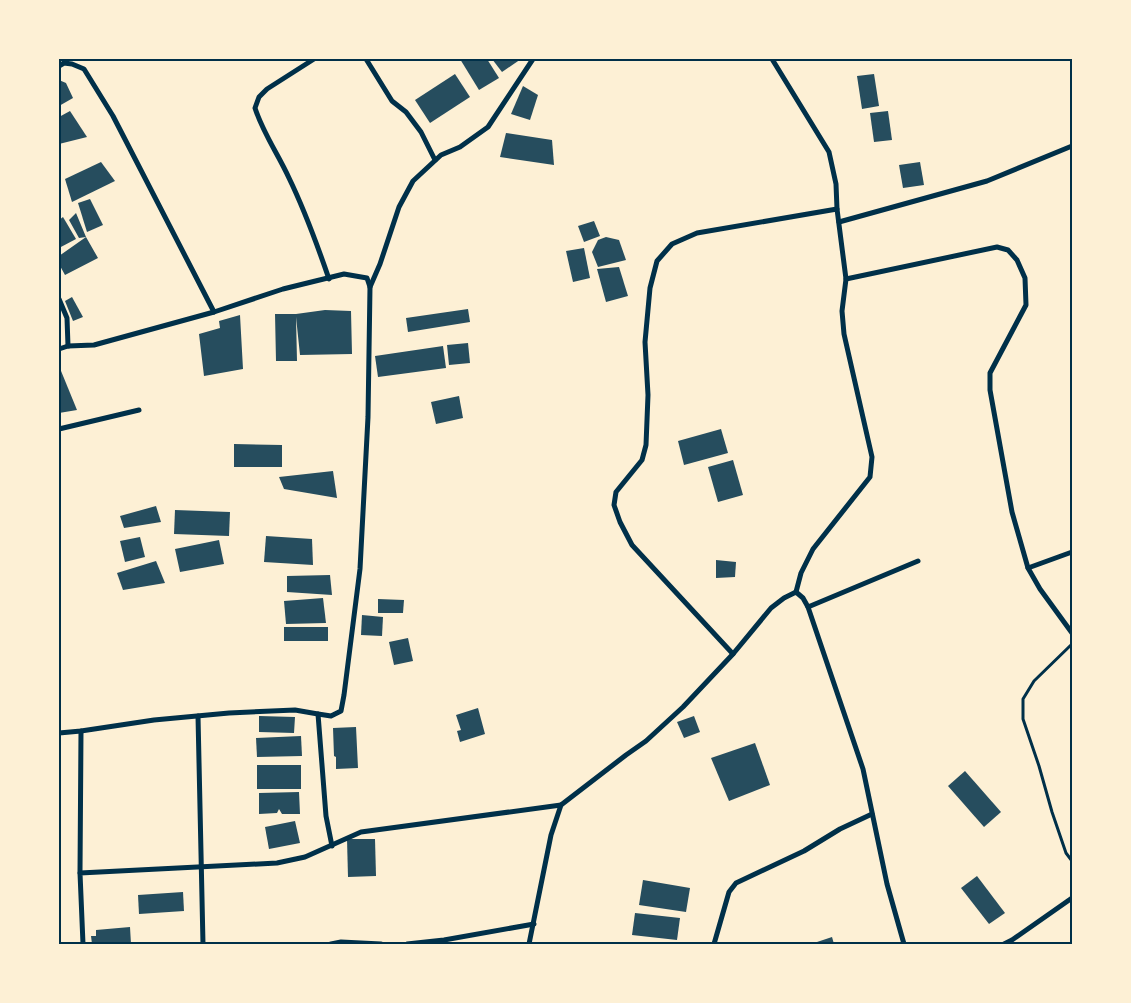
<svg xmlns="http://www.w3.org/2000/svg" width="1131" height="1003" viewBox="0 0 1131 1003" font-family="Rubik,sans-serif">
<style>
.building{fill:#264d5e}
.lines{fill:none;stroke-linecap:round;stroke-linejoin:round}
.service{stroke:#003049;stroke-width:3}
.minor{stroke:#003049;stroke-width:5}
.neatline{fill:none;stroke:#003049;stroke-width:2}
</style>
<rect width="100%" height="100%" fill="#fdf0d5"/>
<g class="building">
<path d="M460,59H487L499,78L479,90Z"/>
<path d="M492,59H521L502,72Z"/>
<path d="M455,74L470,97L430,123L415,100Z"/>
<path d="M874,74L879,106L862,109L857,76Z"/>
<path d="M59,80L66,83L73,98L59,106Z"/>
<path d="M523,86L538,95L530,120L511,114Z"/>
<path d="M70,111L87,137L59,144V117Z"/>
<path d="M888,111L892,140L874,142L870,113Z"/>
<path d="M506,133L552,140L554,165L500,157Z"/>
<path d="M101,162L115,181L72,202L65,179Z"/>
<path d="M920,162L924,185L903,188L899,165Z"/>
<path d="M90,199L103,225L87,232L78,203Z"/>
<path d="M76,213L86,237L98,258L65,275L59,264V256L86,237L79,238L69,220Z"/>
<path d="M63,217L76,239L59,248V220Z"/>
<path d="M594,221L600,236L584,242L578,226Z"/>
<path d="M606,237L619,240L626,260L598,267L592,252L598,240Z"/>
<path d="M584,248L590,278L573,282L566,251Z"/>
<path d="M619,267L628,296L606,302L597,269Z"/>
<path d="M72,297L83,317L73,321L65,301Z"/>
<path d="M468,309L470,322L408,332L406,318Z"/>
<path d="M325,310L351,311L352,354L300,355L296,317L297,361H276L275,314H296Z"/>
<path d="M240,315L243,369L204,376L199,334L220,328L219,321Z"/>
<path d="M468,343L470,363L449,365L447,345Z"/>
<path d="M443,346L446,368L378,377L375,356Z"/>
<path d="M59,366L77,410L59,413Z"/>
<path d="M459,396L463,418L436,424L431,402Z"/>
<path d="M721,429L728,453L684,465L678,441Z"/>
<path d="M234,444L282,445V467H234Z"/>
<path d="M733,460L743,495L718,502L708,467Z"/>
<path d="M333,471L337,498L284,489L279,477Z"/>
<path d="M156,506L161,522L124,528L120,516Z"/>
<path d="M175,510L230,512L229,536L174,534Z"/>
<path d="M266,536L312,539L313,565L264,562Z"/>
<path d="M140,537L145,557L125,562L120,541Z"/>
<path d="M219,540L224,564L180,572L175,549Z"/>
<path d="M716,560L736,562L735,577L716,578Z"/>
<path d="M156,561L165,583L123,590L117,573Z"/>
<path d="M330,575L332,595L287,592V576Z"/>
<path d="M323,598L326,623L286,624L284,601Z"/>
<path d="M378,599L404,600L403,613H378Z"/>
<path d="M362,615L383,617L382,636L361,635Z"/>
<rect x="284" y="627" width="44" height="14"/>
<path d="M408,638L413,661L394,665L389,642Z"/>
<path d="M478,708L485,734L460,742L457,731L461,730L456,715Z"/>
<path d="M259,716L295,717L294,733L259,732Z"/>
<path d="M694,716L700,732L684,738L677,722Z"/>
<path d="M356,727L358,768L336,769V757L334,756L333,728Z"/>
<path d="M301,736L302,756L257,757L256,738Z"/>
<path d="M755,743L770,785L729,801L711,758Z"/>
<rect x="257" y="765" width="44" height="24"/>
<path d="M965,771L1001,812L984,827L948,786Z"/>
<path d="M299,792L300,814H282L279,809L277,813L259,814V793Z"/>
<path d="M295,821L300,843L269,849L265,827Z"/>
<path d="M347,839H375L376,876L348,877Z"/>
<path d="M977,876L1005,913L989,924L961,888Z"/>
<path d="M643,880L690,888L686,912L639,905Z"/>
<path d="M183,892L184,911L139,914L138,895Z"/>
<path d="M635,913L680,918L677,940L632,935Z"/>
<path d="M130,927L131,944H92L91,936H96V930Z"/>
<path d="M832,937L834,944H811Z"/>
</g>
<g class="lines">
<path class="service" d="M1072,644L1034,681L1023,699V719L1039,766L1052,812L1066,853L1072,861"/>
<g class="minor">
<path d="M314,59L267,89L259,97L255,108C263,133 278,154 289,178C305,211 317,244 329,279"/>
<path d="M366,59L392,101L406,112L421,132L435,160"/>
<path d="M772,59L829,152L836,184L837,209L846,279L842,311L844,334L872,457L870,477L813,549L801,573L796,592"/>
<path d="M59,66L64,63L72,64L84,69L113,116L214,312"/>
<path d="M839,222L987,181L1072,146"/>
<path d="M846,279L997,247L1008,250L1017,260L1025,278L1026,305L990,373V390L1012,512L1028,568L1040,589L1072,633"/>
<path d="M370,287L380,264L399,207L413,181L441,155L460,147L488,127L533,59"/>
<path d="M59,299L67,318L68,346"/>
<path d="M59,349L68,346L94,345L214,312L283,289L344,274L367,278L370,287L368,417L360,569L344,695L341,711L331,716L318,714L326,816L332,846"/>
<path d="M59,429L139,410"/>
<path d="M1028,568L1072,552"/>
<path d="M808,607L918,561"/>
<path d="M733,654L632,545L620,522L614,505L616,492L642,460L646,445L648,395L645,342L650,288L657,261L672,244L697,233L837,209"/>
<path d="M198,716L203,944"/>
<path d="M59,733L81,731L154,720L229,713L295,710L318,714"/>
<path d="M80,873L81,731"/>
<path d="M83,944L80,873L277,863L305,857L361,832L561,805"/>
<path d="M331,944L341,942L381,944"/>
<path d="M407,944L444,940L534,924"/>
<path d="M529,944L551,835L561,805L626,755L646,741L683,707L733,654L771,608L784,598L796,592L803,598L808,607L863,769L887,884L904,944"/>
<path d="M714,944L729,892L736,883L804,851L840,829L872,814"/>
<path d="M1004,944L1012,940L1072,898"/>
</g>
</g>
<rect width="1131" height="1003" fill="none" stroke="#fdf0d5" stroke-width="120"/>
<rect x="60" y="60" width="1011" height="883" class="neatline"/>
</svg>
